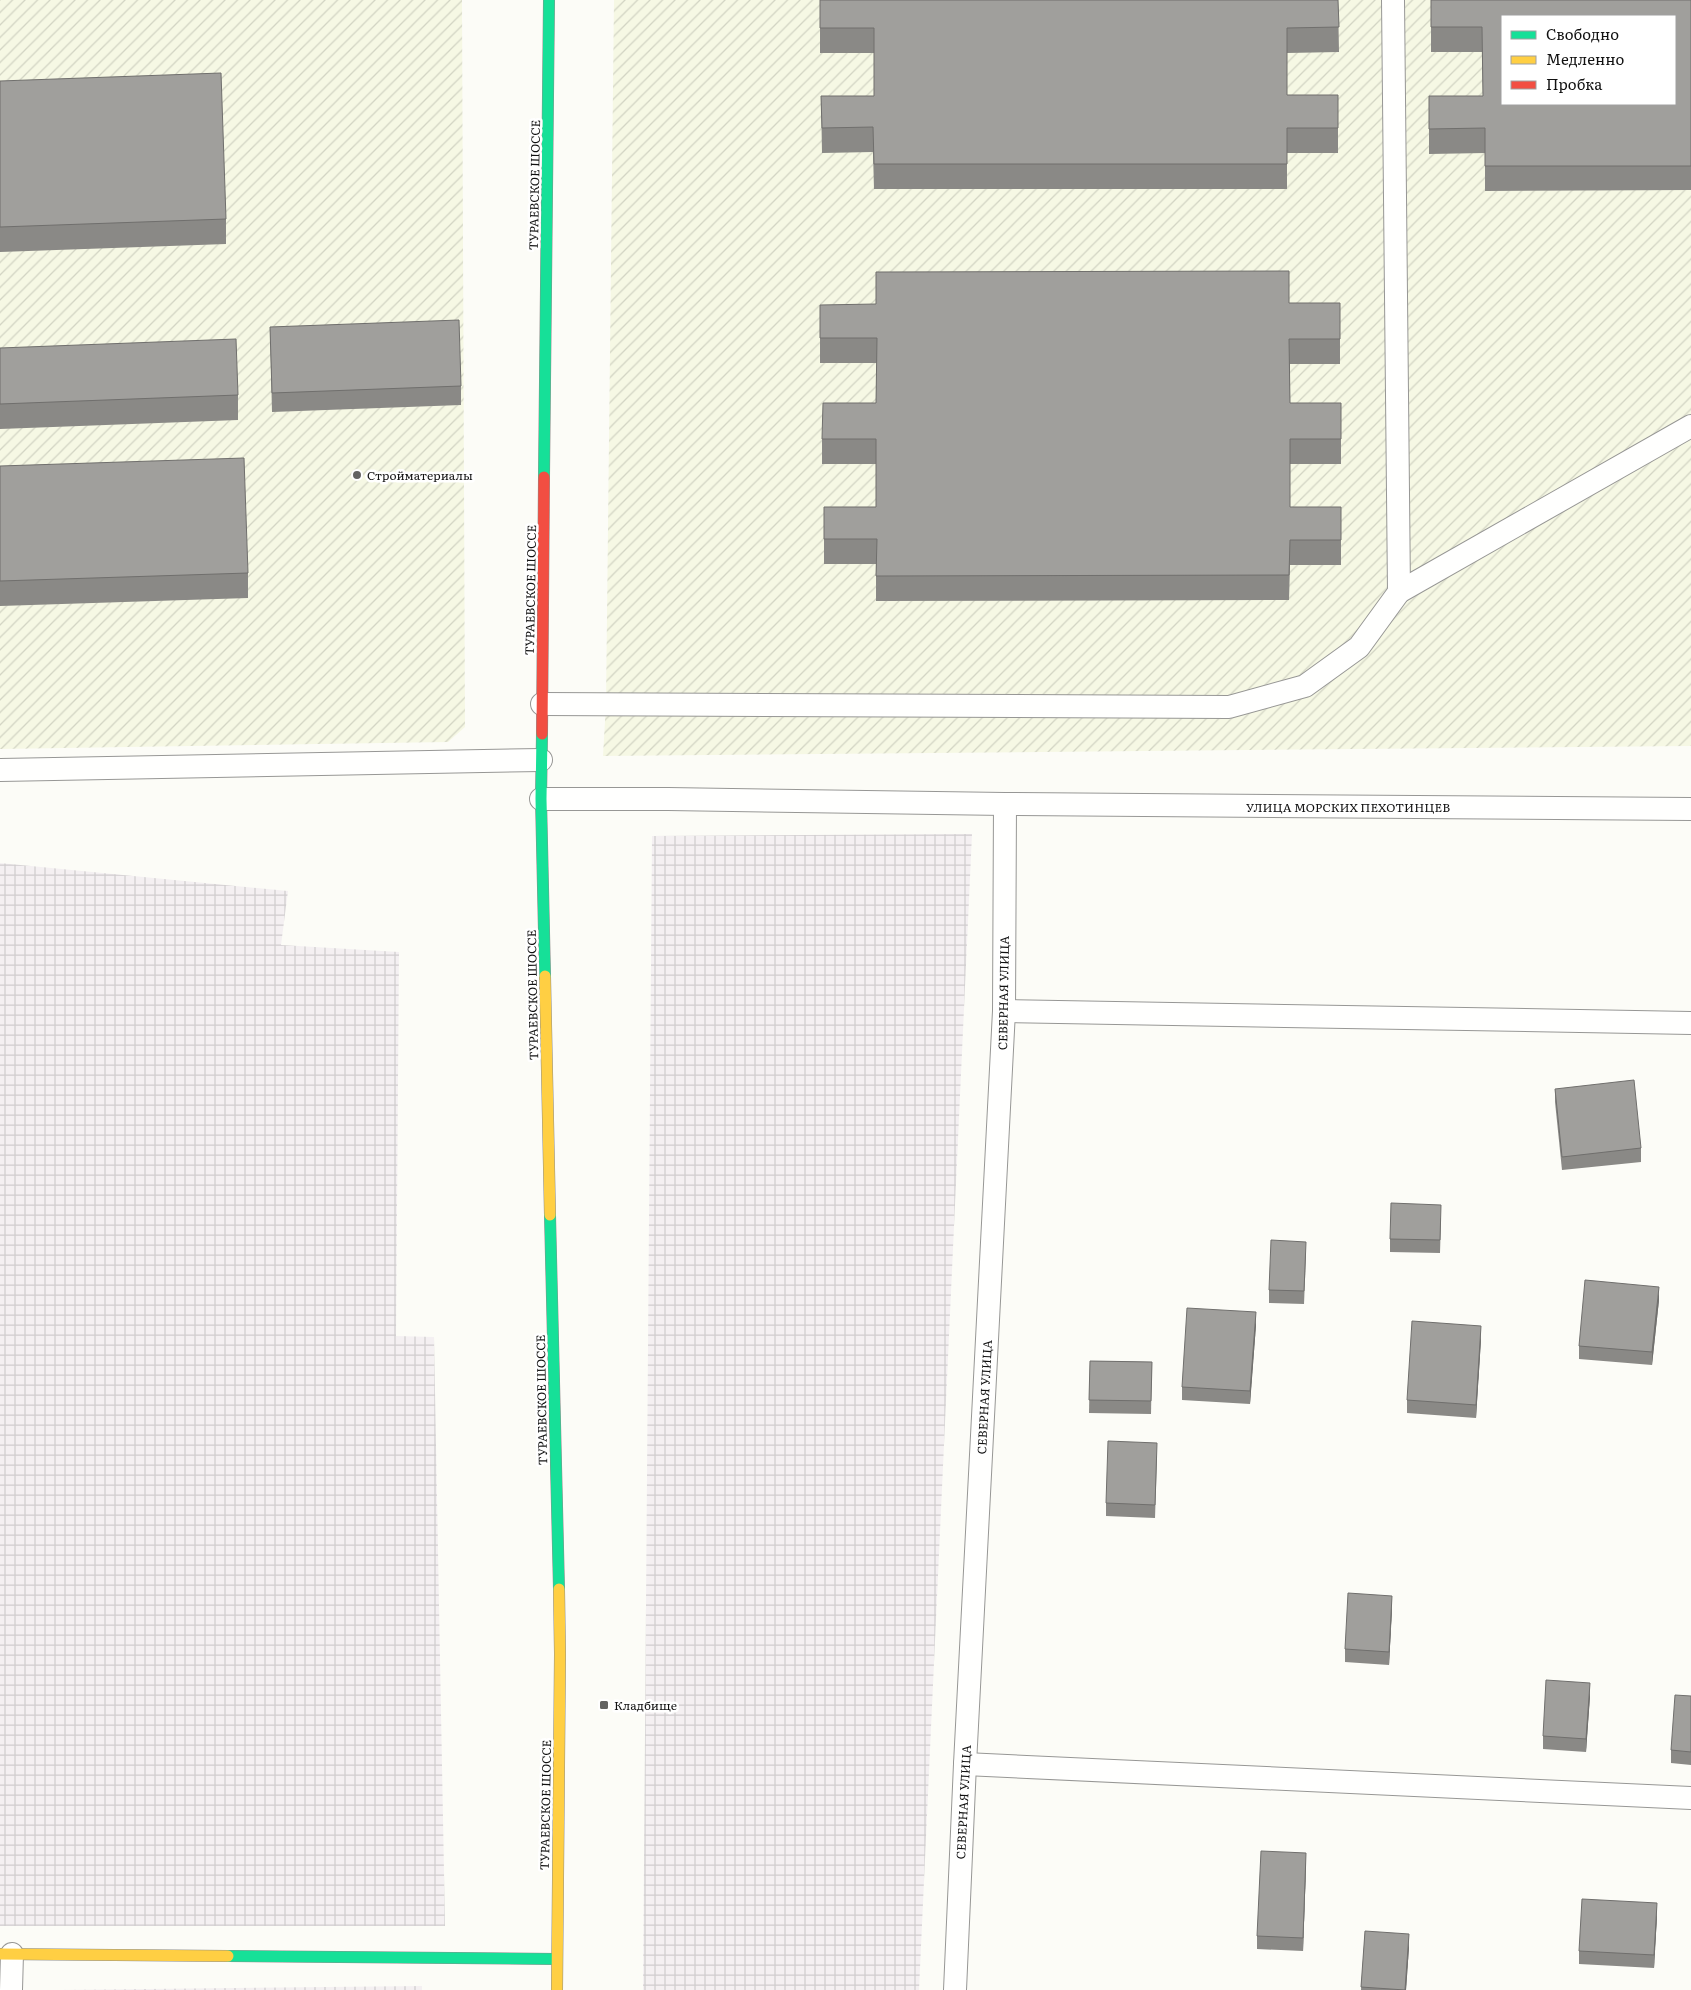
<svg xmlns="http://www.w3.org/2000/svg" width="1691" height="1990" viewBox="0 0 1691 1990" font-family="Literata,serif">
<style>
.industrial{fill:url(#industrial-grid)}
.farmland{fill:url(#farmland-furrows);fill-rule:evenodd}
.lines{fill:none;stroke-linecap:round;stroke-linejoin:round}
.lane-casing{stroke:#979795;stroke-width:24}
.fast-casing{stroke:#8d8d8b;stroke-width:12}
.slow-casing{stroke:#8d8d8b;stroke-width:12}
.jam-casing{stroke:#8d8d8b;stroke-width:12}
.lane{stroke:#fffffe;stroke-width:22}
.fast{stroke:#16e098;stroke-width:11}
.slow{stroke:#ffcf43;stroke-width:11}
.jam{stroke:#f24e42;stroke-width:11}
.wall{fill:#8a8986}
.shaded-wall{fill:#706f6d}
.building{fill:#a09f9c;stroke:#706f6d;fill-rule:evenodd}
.poi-dot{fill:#636362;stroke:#fff;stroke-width:2}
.labels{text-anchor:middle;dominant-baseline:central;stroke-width:5;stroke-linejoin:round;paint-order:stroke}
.street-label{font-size:12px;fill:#111;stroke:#fff}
.poi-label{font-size:12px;fill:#111;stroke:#fff;text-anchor:start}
</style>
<defs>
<pattern id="industrial-grid" width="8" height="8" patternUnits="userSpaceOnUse" patternTransform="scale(1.25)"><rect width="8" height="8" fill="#f4f0f2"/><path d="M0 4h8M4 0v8" fill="none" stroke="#d0cdce"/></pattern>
<pattern id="farmland-furrows" width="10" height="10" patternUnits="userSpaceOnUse" patternTransform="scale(1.25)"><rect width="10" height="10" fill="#f6f8e4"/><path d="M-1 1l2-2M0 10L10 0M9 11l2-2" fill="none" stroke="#d2d4c3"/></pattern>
</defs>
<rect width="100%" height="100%" fill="#fcfcf7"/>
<g class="industrial">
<path d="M972,834L919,1990H643L652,836Z"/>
<path d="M0,863L288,891L281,945L399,952L396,1336L434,1337L445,1926H0Z"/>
<path d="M422,1986V1990H59H60Z"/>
</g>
<g class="farmland">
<path d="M0,0H462L465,727L448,742L0,749Z"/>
<path d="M614,0H1691V746L603,756L606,704ZM1502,16H1675V104H1502Z"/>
</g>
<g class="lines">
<g class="lane-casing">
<g id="lane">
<path d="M1399,592L1691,426"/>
<path d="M542,704L1229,707L1305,686L1359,647L1399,592L1393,0"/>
<path d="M0,770L541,760"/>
<path d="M541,799H668L1005,804L1691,809"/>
<path d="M1004,1011L1691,1023"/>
<path d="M965,1764L1691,1798"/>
<path d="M11,1990L12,1954"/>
<path d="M955,1990L965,1764L1004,1011L1005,804"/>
</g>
</g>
<g class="fast-casing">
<g id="fast">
<path d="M544,477L549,0"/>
<path d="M542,734L541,799L545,976"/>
<path d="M550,1215L559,1589"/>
<path d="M228,1956L557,1959"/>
</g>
</g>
<g class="slow-casing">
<g id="slow">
<path d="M545,976L550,1215"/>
<path d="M0,1954L228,1956"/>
<path d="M557,1990L560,1654L559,1589"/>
</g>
</g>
<g class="jam-casing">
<path id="jam" d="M542,734L544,477"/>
</g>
<use href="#lane" class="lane"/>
<use href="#fast" class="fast"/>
<use href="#slow" class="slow"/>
<use href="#jam" class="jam"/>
</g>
<g class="wall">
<path d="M820,0H1338L1339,52L1287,53V95H1338V153H1287V189H874L873,152L822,153L821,96H874V53H820Z"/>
<path d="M1431,0H1691V190L1485,191V153L1429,154V96H1483L1482,52H1431Z"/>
<path d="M0,81L226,219V244L0,252Z"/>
<path d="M1289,303H1340V364H1290V403H1341V464H1290V507H1341V565H1290L1289,600L876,601V564H824V507H876V464H822V439L876,403L877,363H820V330Z"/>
<path d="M270,327L461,386V405L272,412Z"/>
<path d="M0,348L238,395V420L0,429Z"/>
<path d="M0,466L248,573V598L0,606Z"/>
<path d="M1555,1089L1641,1148V1162L1562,1170L1555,1102Z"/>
<path d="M1441,1218L1440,1253L1390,1252V1239Z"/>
<path d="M1306,1255L1304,1304L1269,1303V1290Z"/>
<path d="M1659,1300L1652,1365L1579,1359V1346Z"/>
<path d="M1256,1325L1250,1404L1182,1400V1387Z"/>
<path d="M1481,1339L1476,1418L1407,1413V1400Z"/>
<path d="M1090,1361L1152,1362L1151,1414L1089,1413Z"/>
<path d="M1157,1456L1155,1518L1106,1516V1503Z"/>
<path d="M1392,1609L1389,1665L1345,1662V1649Z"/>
<path d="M1590,1696L1586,1752L1543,1749V1736Z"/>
<path d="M1691,1696V1765L1671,1763V1750Z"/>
<path d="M1306,1866L1303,1951L1257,1949V1936Z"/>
<path d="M1657,1916L1654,1968L1579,1964V1951Z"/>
<path d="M1365,1931L1409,1947L1406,1990H1361Z"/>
</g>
<g class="shaded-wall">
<path d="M1659,1287V1300L1652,1365V1352Z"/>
<path d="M1256,1312V1325L1250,1404V1391Z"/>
<path d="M1481,1326V1339L1476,1418V1405Z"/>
<path d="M1392,1596V1609L1389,1665V1652Z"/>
<path d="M1590,1683V1696L1586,1752V1739Z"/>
<path d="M1306,1853V1866L1303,1951V1938Z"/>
<path d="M1657,1903V1916L1654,1968V1955Z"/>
<path d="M1409,1934V1947L1406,1990H1405Z"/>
</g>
<g class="building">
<path d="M820,0H1338L1339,27L1287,28V95H1338V128H1287V164H874L873,127L822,128L821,96H874V28H820Z"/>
<path d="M1431,0H1691V166H1485V128L1429,129V96H1483L1482,27H1431ZM1502,16H1675V104H1502Z"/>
<path d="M221,73L226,219L0,227V81Z"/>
<path d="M1289,271V303H1340V339H1289L1290,403H1341V439H1290V507H1341V540H1290L1289,575L876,576L877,539H824V507H876V439H822L823,403H876L877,338H820V305L876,304V272Z"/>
<path d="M459,320L461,386L272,393L270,327Z"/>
<path d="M236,339L238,395L0,404V348Z"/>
<path d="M244,458L248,573L0,581V466Z"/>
<path d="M1634,1080L1641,1148L1562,1157L1555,1089Z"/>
<path d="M1391,1203L1441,1205L1440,1240L1390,1239Z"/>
<path d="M1271,1240L1306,1242L1304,1291L1269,1290Z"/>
<path d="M1585,1280L1659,1287L1652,1352L1579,1346Z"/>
<path d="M1187,1308L1256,1312L1250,1391L1182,1387Z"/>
<path d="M1412,1321L1481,1326L1476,1405L1407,1400Z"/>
<path d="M1090,1361L1152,1362L1151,1401L1089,1400Z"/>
<path d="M1108,1441L1157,1443L1155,1505L1106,1503Z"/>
<path d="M1348,1593L1392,1596L1389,1652L1345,1649Z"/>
<path d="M1546,1680L1590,1683L1586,1739L1543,1736Z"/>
<path d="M1675,1695L1691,1696V1752L1671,1750Z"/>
<path d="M1261,1851L1306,1853L1303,1938L1257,1936Z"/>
<path d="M1582,1899L1657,1903L1654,1955L1579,1951Z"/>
<path d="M1365,1931L1409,1934L1405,1990L1361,1987Z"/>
</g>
<g class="poi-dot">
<circle cx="357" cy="475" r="5"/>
<rect x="599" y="1700" width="10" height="10" rx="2.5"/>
</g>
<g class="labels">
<g class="street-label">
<text transform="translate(534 185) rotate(-89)">ТУРАЕВСКОЕ ШОССЕ</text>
<text transform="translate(530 590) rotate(-89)">ТУРАЕВСКОЕ ШОССЕ</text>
<text x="1348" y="807">УЛИЦА МОРСКИХ ПЕХОТИНЦЕВ</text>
<text transform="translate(1003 993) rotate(-89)">СЕВЕРНАЯ УЛИЦА</text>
<text transform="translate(532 995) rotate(-91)">ТУРАЕВСКОЕ ШОССЕ</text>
<text transform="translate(984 1397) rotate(-87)">СЕВЕРНАЯ УЛИЦА</text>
<text transform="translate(541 1400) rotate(-91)">ТУРАЕВСКОЕ ШОССЕ</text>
<text transform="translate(963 1802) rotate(-87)">СЕВЕРНАЯ УЛИЦА</text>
<text transform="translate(545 1805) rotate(-89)">ТУРАЕВСКОЕ ШОССЕ</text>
</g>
<g class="poi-label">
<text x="367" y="475">Стройматериалы</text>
<text x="614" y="1705">Кладбище</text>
</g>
</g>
<rect x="1501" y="15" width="175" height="90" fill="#ffffff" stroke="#a0a0a0"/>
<rect x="1511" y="31" width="25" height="8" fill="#16e098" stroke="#a0a0a0"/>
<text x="1546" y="40" font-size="15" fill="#111111">Свободно</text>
<rect x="1511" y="56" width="25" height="8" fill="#ffcf43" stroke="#a0a0a0"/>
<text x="1546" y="65" font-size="15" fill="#111111">Медленно</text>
<rect x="1511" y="81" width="25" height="8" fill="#f24e42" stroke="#a0a0a0"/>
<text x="1546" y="90" font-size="15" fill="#111111">Пробка</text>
</svg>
